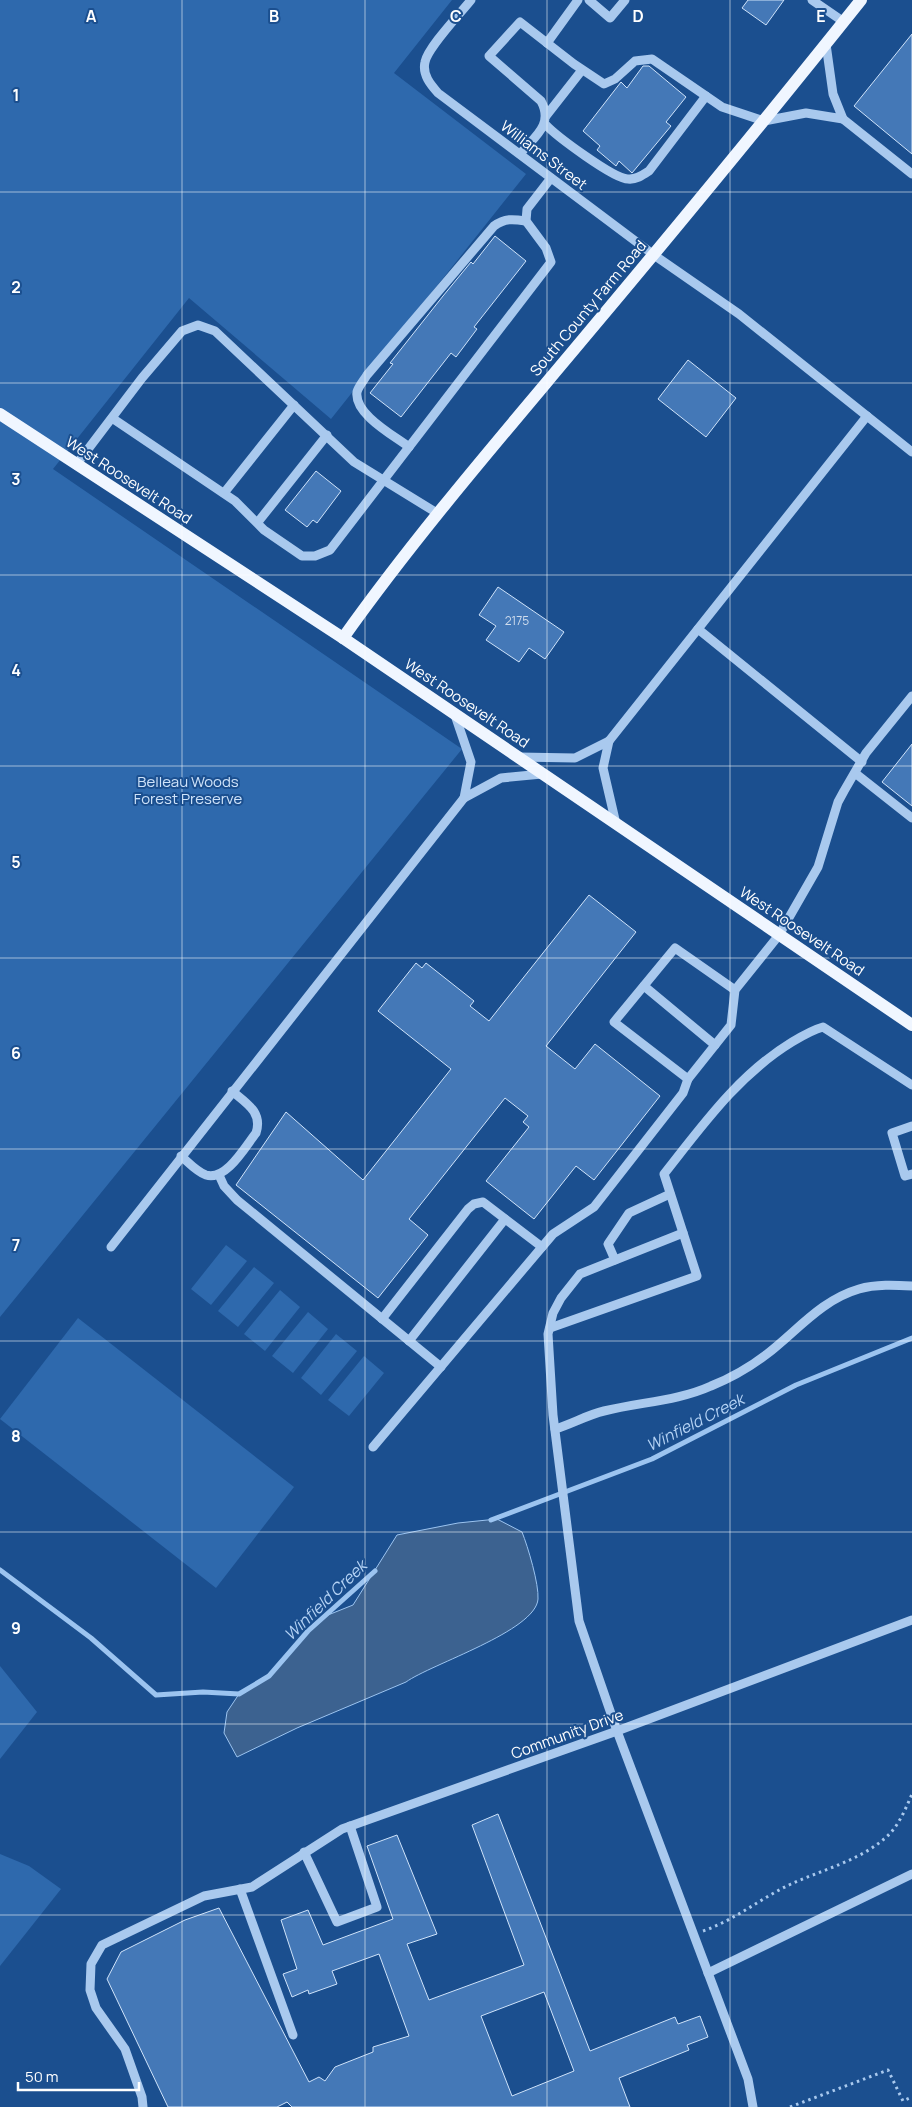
<svg xmlns="http://www.w3.org/2000/svg" width="912" height="2107" viewBox="0 0 912 2107" font-family="Manrope,sans-serif">
<style>
.green{fill:#2e69ad}
.water{fill:#3c6290;stroke:#9cc4f0}
.lines{fill:none;stroke-linecap:round;stroke-linejoin:round}
.stream{stroke:#9cc4f0;stroke-width:5}
.building{fill:#4478b7;stroke:#cfe3fa;fill-rule:evenodd}
.path{stroke:#a9c9ee;stroke-width:3;stroke-dasharray:2.5 4;stroke-linecap:butt}
.minor{stroke:#a9c9ee;stroke-width:9}
.major{stroke:#f0f6ff;stroke-width:12}
.grid{fill:none;stroke:#fff;stroke-width:1;stroke-opacity:0.55}
.labels{text-anchor:middle;dominant-baseline:central;stroke-width:4;stroke-linejoin:round;paint-order:stroke}
.number-label{font-size:12px;fill:#d0dded}
.street-label{font-size:15px;fill:#fff;stroke:#1b4f8f}
.park-label{font-size:15px;fill:#cfe3fa;stroke:#1b4f8f}
.water-label{font-size:16px;font-style:italic;fill:#b5d3f5;stroke:#1b4f8f}
.grid-label{font-size:16px;text-anchor:middle;font-weight:bold;fill:#fff;stroke:#1b4f8f;stroke-width:4;stroke-linejoin:round;paint-order:stroke}
</style>
<rect width="100%" height="100%" fill="#1b4f8f"/>
<g class="green">
<path d="M0,0H452L394,73L526,174L331,419L189,298L53,469L462,749L0,1317Z"/>
<path d="M226,1245L247,1261L211,1305L191,1289Z"/>
<path d="M254,1267L274,1283L238,1327L218,1311Z"/>
<path d="M280,1290L300,1307L265,1351L244,1334Z"/>
<path d="M308,1312L328,1329L293,1373L272,1356Z"/>
<path d="M78,1318L294,1487L216,1588L0,1419Z"/>
<path d="M336,1334L357,1351L321,1395L301,1378Z"/>
<path d="M364,1356L384,1373L349,1416L328,1400Z"/>
<path d="M0,1666L37,1712L0,1759Z"/>
<path d="M0,1854L29,1866L61,1889L0,1966Z"/>
</g>
<path class="water" d="M497,1519L522,1532C528,1547 539,1584 538,1599C536,1631 431,1664 406,1682L297,1728L237,1757L224,1733L227,1712L239,1694L269,1676L308,1631L323,1617L353,1605L397,1535L458,1523Z"/>
<g class="lines">
<g class="stream">
<path d="M491,1520L652,1459L796,1385L912,1338"/>
<path d="M0,1570L91,1638L156,1695L203,1692L239,1694L269,1676L308,1631L375,1571"/>
</g>
</g>
<g class="building">
<path d="M748,0H784L766,25L742,8Z"/>
<path d="M912,34V154L854,106Z"/>
<path d="M643,66H649L686,97L666,122L671,126L632,173L619,161L616,166L597,150L600,146L583,131L621,82L627,88Z"/>
<path d="M495,236L526,261L474,327L477,329L456,357L451,353L401,417L370,393L393,364L390,363L443,296L471,262L473,264Z"/>
<path d="M688,360L736,398L706,437L658,399Z"/>
<path d="M316,471L341,491L317,523L313,520L307,527L285,510Z"/>
<path d="M498,587L564,632L545,659L529,648L519,662L486,640L496,626L479,615Z"/>
<path d="M912,744V806L882,782Z"/>
<path d="M589,895L636,932L546,1046L575,1069L595,1044L660,1096L594,1180L576,1166L534,1219L486,1181L529,1127L523,1122L528,1116L505,1098L409,1219L428,1235L378,1298L236,1185L286,1112L363,1180L451,1069L378,1011L416,963L422,968L426,963L474,1001L470,1006L489,1021Z"/>
<path d="M498,1814L590,2051L675,2017L678,2024L700,2016L708,2037L687,2045L689,2050L619,2078L630,2107H292L287,2102L277,2107H168L107,1979L121,1952L185,1920L219,1908L309,2082L319,2077L325,2081L335,2067L373,2052V2047L409,2036L379,1954L332,1971L337,1984L309,1994L308,1990L292,1997L283,1974L297,1969L281,1920L308,1910L323,1945L393,1919L367,1846L397,1835L437,1934L407,1944L429,2000L524,1965L472,1825ZM544,1992L574,2071L512,2096L481,2016Z"/>
</g>
<g class="lines">
<g class="path">
<path d="M703,1931C735,1920 761,1898 791,1884C822,1870 858,1861 884,1839C898,1828 905,1810 912,1794"/>
<path d="M790,2107L888,2070L903,2101L912,2097"/>
</g>
<g class="minor">
<path d="M471,0C460,14 428,47 425,62C422,75 431,85 438,93L654,255L739,314L912,452"/>
<path d="M589,0L610,18L625,0"/>
<path d="M812,0L844,22"/>
<path d="M547,43L578,0"/>
<path d="M546,116L582,70"/>
<path d="M843,119L912,174"/>
<path d="M545,124C556,136 614,179 628,179C636,180 643,175 649,171L706,96"/>
<path d="M520,154C534,137 554,125 541,101L489,56L520,22L574,64L604,84L615,79L635,61L652,59L722,107L764,121L806,113L843,119L833,94L826,44"/>
<path d="M112,418L235,501L264,530L302,556H315L330,550L551,262L546,248L526,221L527,209L551,178"/>
<path d="M409,447C393,435 354,414 357,392C358,387 364,380 367,375L494,226C505,218 513,219 526,221"/>
<path d="M76,465L142,378L182,331L198,325L215,331L354,462L437,513"/>
<path d="M224,493L294,405"/>
<path d="M258,522L327,435"/>
<path d="M698,629L862,762"/>
<path d="M455,715L471,762L464,798L501,778L542,774"/>
<path d="M609,741L867,416"/>
<path d="M519,757L575,758L609,741L603,768L616,824"/>
<path d="M855,773L912,818"/>
<path d="M644,986L715,1045"/>
<path d="M688,1079L614,1022L675,948L735,990"/>
<path d="M912,1126L892,1133L905,1176L912,1174"/>
<path d="M181,1156C188,1162 197,1172 206,1175C226,1181 245,1147 256,1133C263,1112 246,1103 232,1091"/>
<path d="M219,1175L224,1186L237,1200L441,1367"/>
<path d="M683,1233L580,1274L561,1298L553,1313L548,1334L553,1415L579,1621L617,1731L748,2079L753,2107"/>
<path d="M111,1247L464,798"/>
<path d="M615,1260L608,1244L629,1213L670,1194"/>
<path d="M382,1319L468,1209L474,1204L483,1202L542,1247"/>
<path d="M550,1328L697,1276L664,1174C702,1126 738,1075 792,1042C802,1036 812,1030 823,1027L912,1085"/>
<path d="M409,1341L505,1219"/>
<path d="M555,1429C572,1424 587,1415 604,1411C640,1402 678,1401 711,1386C731,1378 750,1367 767,1354C797,1331 821,1300 859,1289C876,1284 895,1285 912,1286"/>
<path d="M373,1447L553,1234L594,1207L683,1093L688,1079L731,1025L735,990L779,935L818,867L838,802L844,791L866,753L912,696"/>
<path d="M304,1852L337,1922L377,1907L350,1826"/>
<path d="M240,1889L293,2035"/>
<path d="M708,1973L912,1874"/>
<path d="M143,2107L142,2097L125,2049L96,2008L90,1990L91,1964L102,1945L204,1896L252,1887L342,1829L617,1731L912,1620"/>
</g>
<g class="major">
<path d="M0,414L343,638L912,1025"/>
<path d="M343,638C417,534 501,437 583,339C677,227 770,114 861,0"/>
</g>
</g>
<path class="grid" d="M182,0V2107M365,0V2107M547,0V2107M730,0V2107M0,192H912M0,383H912M0,575H912M0,766H912M0,958H912M0,1149H912M0,1341H912M0,1532H912M0,1724H912M0,1915H912"/>
<g class="labels">
<g class="number-label">
<text x="517" y="620">2175</text>
</g>
<g class="street-label">
<text transform="translate(544 155) rotate(37)">Williams Street</text>
<text transform="translate(588 308) rotate(-50)">South County Farm Road</text>
<text transform="translate(129 480) rotate(33)">West Roosevelt Road</text>
<text transform="translate(467 703) rotate(34)">West Roosevelt Road</text>
<text transform="translate(802 931) rotate(34)">West Roosevelt Road</text>
<text transform="translate(567 1734) rotate(-20)">Community Drive</text>
</g>
<g class="park-label">
<text x="188" y="781">Belleau Woods<tspan x="188" dy="17">Forest Preserve</tspan></text>
</g>
<g class="water-label">
<text transform="translate(695 1422) rotate(-27)">Winfield Creek</text>
<text transform="translate(325 1600) rotate(-44)">Winfield Creek</text>
</g>
</g>
<g class="grid-label">
<text x="91" y="22">A</text>
<text x="274" y="22">B</text>
<text x="456" y="22">C</text>
<text x="638" y="22">D</text>
<text x="821" y="22">E</text>
<text x="16" y="101">1</text>
<text x="16" y="293">2</text>
<text x="16" y="485">3</text>
<text x="16" y="676">4</text>
<text x="16" y="868">5</text>
<text x="16" y="1059">6</text>
<text x="16" y="1251">7</text>
<text x="16" y="1442">8</text>
<text x="16" y="1634">9</text>
</g>
<path d="M18 2082v8h121v-8" fill="none" stroke="#ffffff" stroke-width="2.5"/>
<text x="25" y="2082" font-size="15" fill="#ffffff" stroke="#1b4f8f" stroke-width="4" paint-order="stroke">50 m</text>
</svg>
